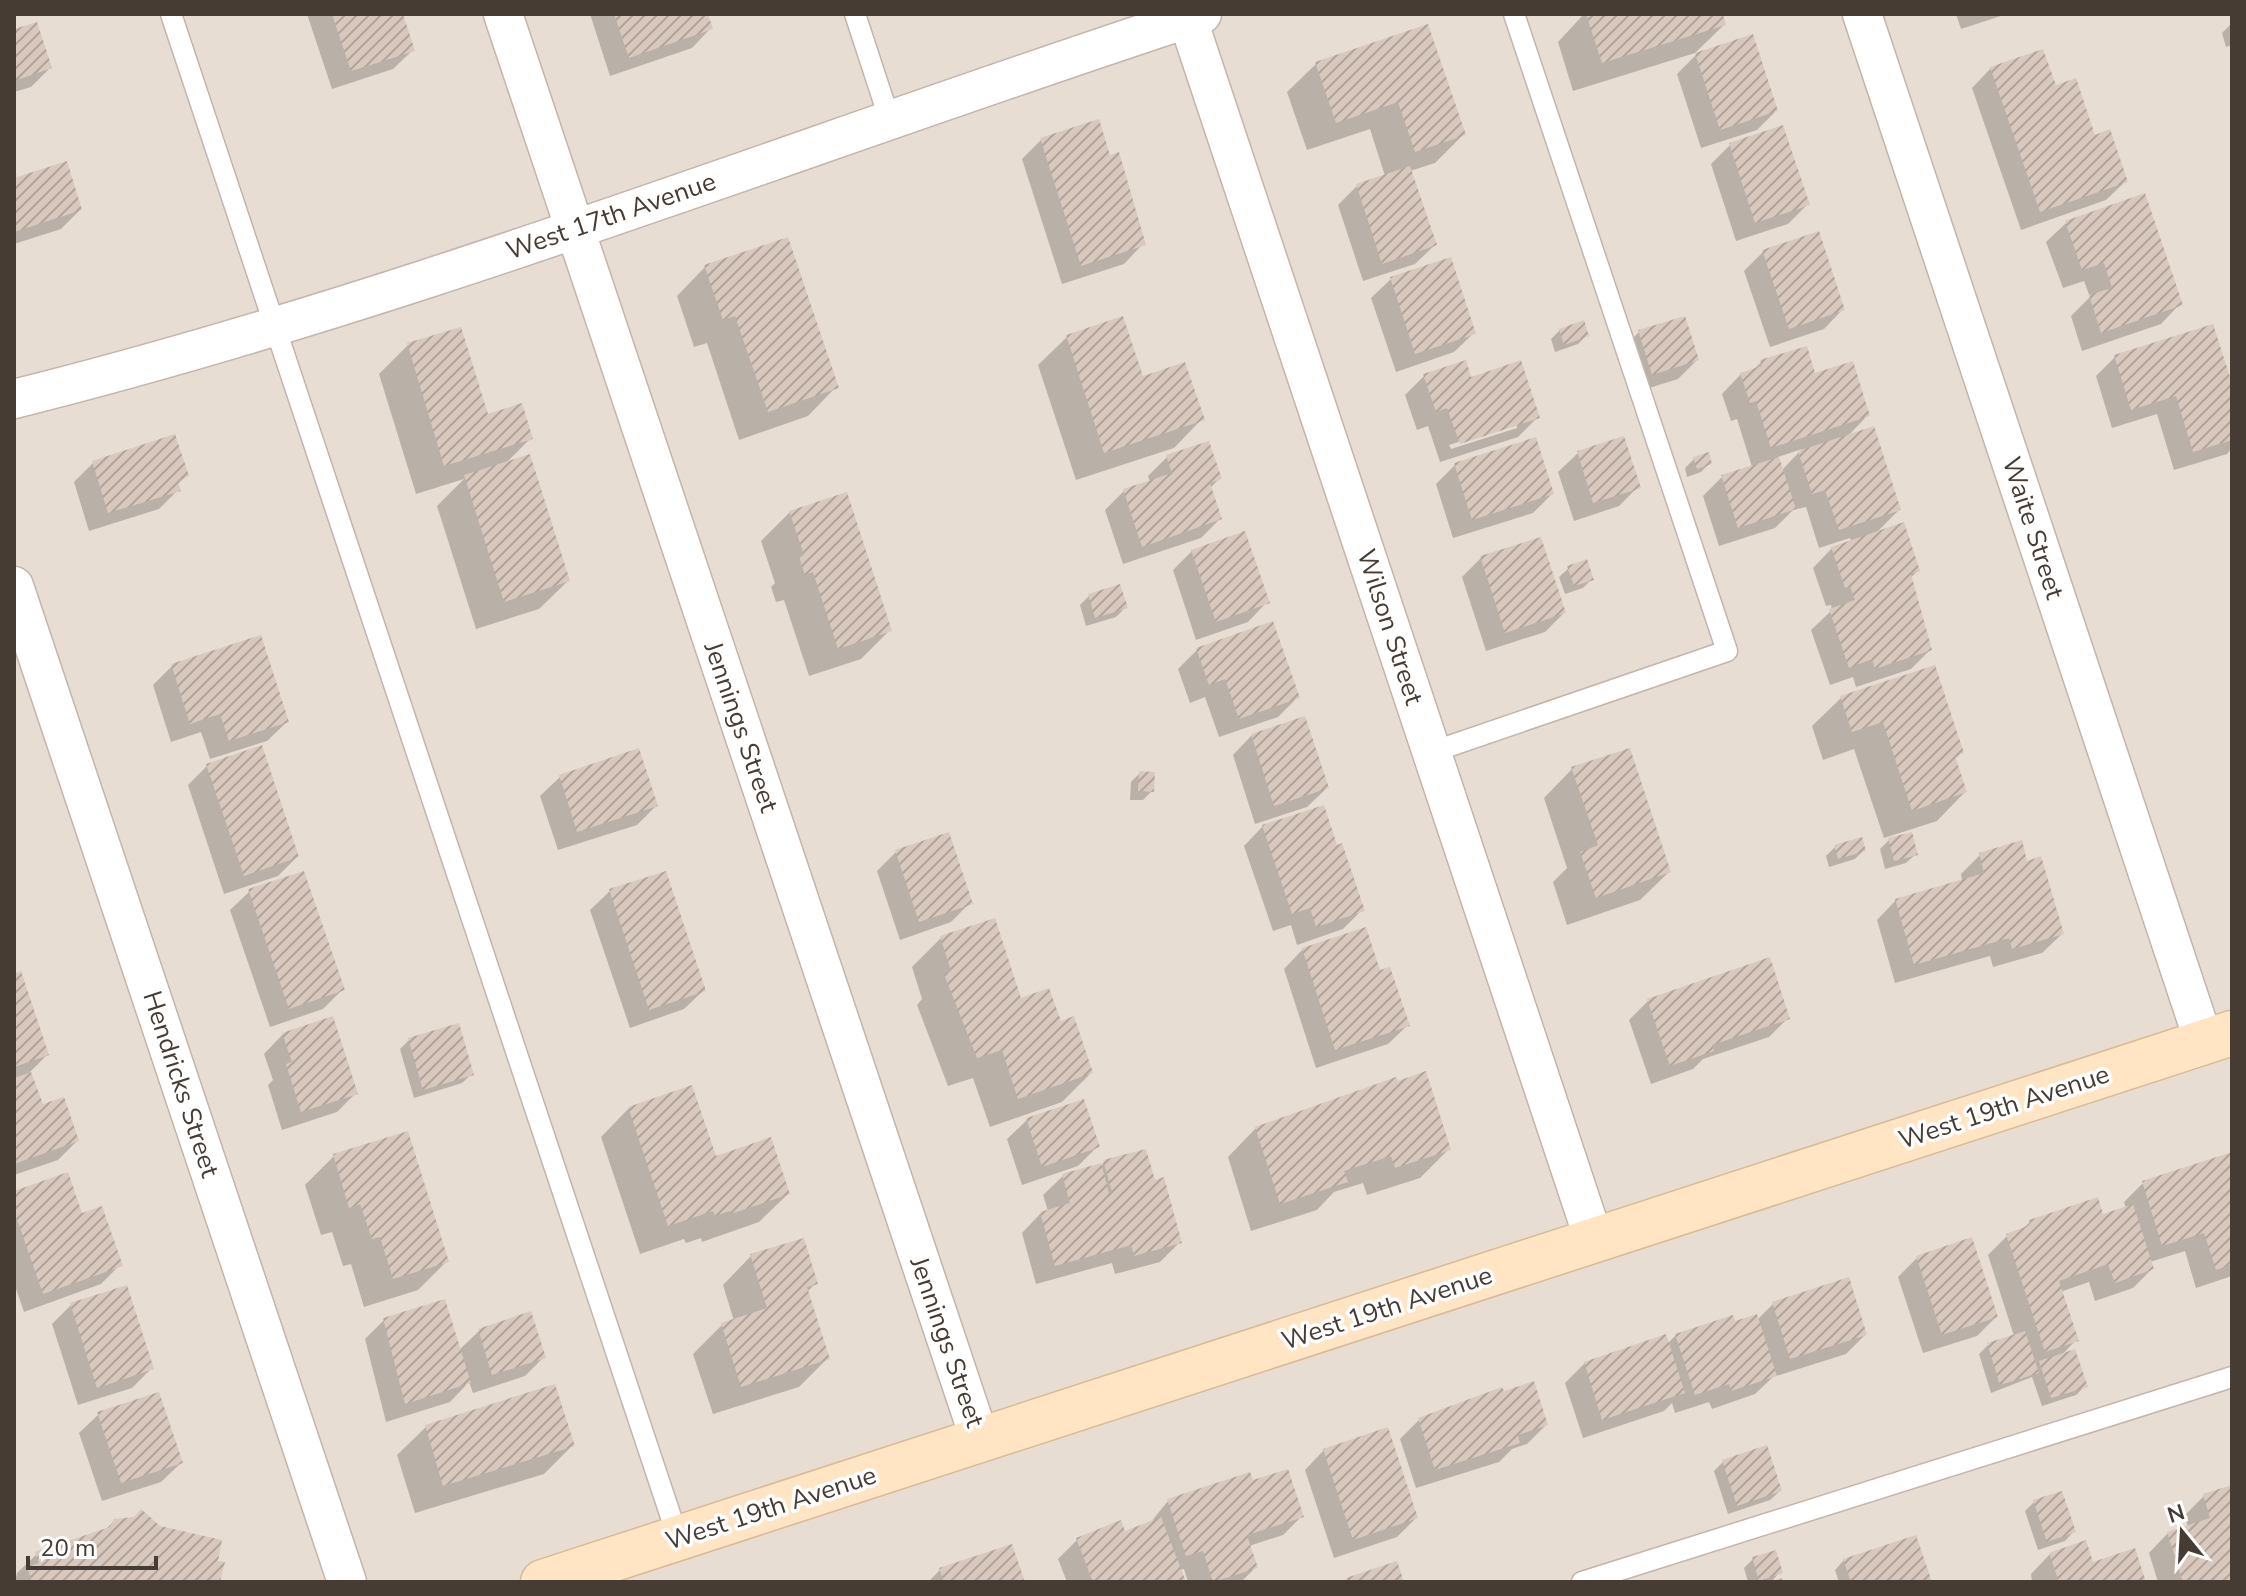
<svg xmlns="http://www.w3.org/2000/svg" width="2246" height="1596" viewBox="0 0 2246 1596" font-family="'Nunito Sans',sans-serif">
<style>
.residential{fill:#e8ddd3}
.shadow{fill:#0003;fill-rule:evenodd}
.building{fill:url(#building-hatch)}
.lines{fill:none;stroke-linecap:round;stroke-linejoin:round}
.lane-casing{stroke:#c3b5aa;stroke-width:23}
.street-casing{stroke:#c3b5aa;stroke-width:41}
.secondary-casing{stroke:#dab994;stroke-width:47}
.lane{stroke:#fff;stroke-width:20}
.street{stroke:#fff;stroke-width:38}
.secondary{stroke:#ffe5c4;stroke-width:44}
.labels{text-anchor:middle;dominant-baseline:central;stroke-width:7;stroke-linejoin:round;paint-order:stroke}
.street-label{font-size:26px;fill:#463c34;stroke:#fff}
</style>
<defs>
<pattern id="building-hatch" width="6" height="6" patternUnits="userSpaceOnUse" patternTransform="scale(2)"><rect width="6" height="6" fill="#d9c8bd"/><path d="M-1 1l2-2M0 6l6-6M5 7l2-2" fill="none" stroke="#b2a49a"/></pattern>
</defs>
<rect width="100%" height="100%" fill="#f4ece5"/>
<rect class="residential" x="14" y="14" width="2218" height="1568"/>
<g class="shadow">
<path d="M307,14H401L413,50L393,69L332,89Z"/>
<path d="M590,14H706L711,28L692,48L610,76Z"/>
<path d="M1584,14H1720L1724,25L1695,53L1573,91L1558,42Z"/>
<path d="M1956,14H2007L1961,29Z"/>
<path d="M2231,24L2232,45L2226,47L2222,33Z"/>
<path d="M1426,26L1463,135L1435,163L1410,171L1435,245L1415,264L1363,281L1338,205L1357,186L1385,176L1370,129L1307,150L1287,92L1316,64Z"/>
<path d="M14,32L50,68L31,87L14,92Z"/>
<path d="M1696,55L1776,111L1757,130L1701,148L1677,74Z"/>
<path d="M1991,68L2054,88L2126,181L2106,200L2021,230L1972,88Z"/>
<path d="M1041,140L1143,244L1124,264L1062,284L1022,159Z"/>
<path d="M1730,145L1807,205L1788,224L1736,241L1711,164Z"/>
<path d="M14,180L80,210L61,229L14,244Z"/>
<path d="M2066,223L2180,304L2161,324L2082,351L2071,316L2090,297L2084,281L2063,288L2046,242Z"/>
<path d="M1763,252L1843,309L1824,329L1770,347L1744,271Z"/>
<path d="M705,267L836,387L808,416L739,440L707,343L694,347L677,296Z"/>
<path d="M1391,279L1474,333L1454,352L1396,372L1371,298Z"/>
<path d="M460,330L487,416L531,438L505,464L568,581L539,609L476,629L437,506L464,479L416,494L379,374L408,345Z"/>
<path d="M1560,330L1587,335L1578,344L1555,352L1551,339Z"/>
<path d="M1639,332L1697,360L1678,379L1633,393L1620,351Z"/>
<path d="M1067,337L1141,378L1202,419L1174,448L1076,480L1038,365Z"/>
<path d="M2115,357L2232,390V448L2227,454L2174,470L2157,414L2112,428L2096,376Z"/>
<path d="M1761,362L1814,375L1868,415L1847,437L1899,510L1875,534L1918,571L1910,578L1930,650L1911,669L1856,687L1853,677L1830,685L1811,630L1832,610L1831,605L1826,606L1813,568L1832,548L1851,542L1850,538L1819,548L1806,507L1793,510L1775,528L1719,546L1703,496L1722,477L1752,467L1737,419L1731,421L1722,394L1741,374L1752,371ZM1802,449L1782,470L1778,457Z"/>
<path d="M1424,376L1470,380L1537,418L1518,437L1440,462L1428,426L1417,430L1405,395ZM1517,423V428L1451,449L1449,445Z"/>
<path d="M1578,453L1638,487L1619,506L1574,521L1558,472Z"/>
<path d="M1167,457L1219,479L1210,488L1220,519L1201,538L1123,564L1105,510L1124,491L1150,482L1148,476Z"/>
<path d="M1694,459L1710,463L1701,472L1687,477L1685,468Z"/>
<path d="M93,463L186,476L177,485L178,490L159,509L89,531L74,482Z"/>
<path d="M1455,465L1552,494L1533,513L1453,538L1436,484Z"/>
<path d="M790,512L890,630L861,659L809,676L784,600L776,602L771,587L775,583L761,541Z"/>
<path d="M1192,551L1267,602L1248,622L1196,640L1173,570Z"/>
<path d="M1481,558L1564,613L1545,632L1486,651L1462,577Z"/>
<path d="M1569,568L1592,579L1583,588L1565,594L1559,577Z"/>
<path d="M1089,596L1125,608L1116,617L1086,626L1080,605Z"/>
<path d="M1197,650L1297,698L1278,717L1219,737L1205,697L1190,703L1178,669Z"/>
<path d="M172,666L287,722L267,741L210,759L201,732L171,742L153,685Z"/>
<path d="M1841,698L1961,753L1954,760L1965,792L1937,821L1884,838L1854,749L1823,760L1812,726Z"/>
<path d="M1252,735L1327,788L1307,807L1255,824L1233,755Z"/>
<path d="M207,766L297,857L278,876L224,894L188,785Z"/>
<path d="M1572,769L1669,872L1640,900L1567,925L1553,882L1567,868L1544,798Z"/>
<path d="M1140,773L1152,791L1143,800H1130L1131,782Z"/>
<path d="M560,777L656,806L637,825L558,850L540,796Z"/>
<path d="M1263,826L1336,848L1362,910L1343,929L1297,945L1291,925L1273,931L1244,846Z"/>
<path d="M1889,840L1916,854L1906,863L1885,869L1880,849Z"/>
<path d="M1835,847L1864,850L1855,859L1829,867L1826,856Z"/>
<path d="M896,852L970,903L951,922L900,940L877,871Z"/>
<path d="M1980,855L2026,864L2062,934L2042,953L1993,967L1990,956L1895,983L1877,920L1896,900L1962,881L1961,874Z"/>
<path d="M665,873L704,990L684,1009L630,1028L590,910L610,891Z"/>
<path d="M250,891L342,990L323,1009L270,1027L230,910Z"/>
<path d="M941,938L1020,1000L1059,1023L1091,1073L1062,1102L990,1127L973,1078L948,1086L917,1005L922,999L912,967Z"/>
<path d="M1303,949L1408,1025L1388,1044L1316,1068L1284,969Z"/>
<path d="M14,976L47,1055L29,1073L42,1107L77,1141L58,1160L14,1175Z"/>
<path d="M1648,1001L1788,1018L1769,1037L1703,1059L1693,1069L1651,1084L1629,1020Z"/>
<path d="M283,1034L356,1093L337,1112L282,1130L268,1085L273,1080L264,1054Z"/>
<path d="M409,1040L472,1074L462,1083L414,1098L400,1049Z"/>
<path d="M629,1108L715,1158L788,1194L759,1222L702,1242L701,1238L686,1243L684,1239L640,1254L601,1137Z"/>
<path d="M1027,1120L1097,1147L1078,1166L1022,1185L1007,1139Z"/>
<path d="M1256,1128L1449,1149L1420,1178L1367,1195L1363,1183L1334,1192L1317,1210L1251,1231L1228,1157Z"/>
<path d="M2232,1154V1276L2196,1288L2185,1251L2150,1262L2152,1269L2133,1288L2095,1301L2089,1282L2060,1292L2076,1340L2061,1356L2085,1386L2076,1395L2042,1406L2032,1377L1991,1393L1979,1354L1988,1345L2014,1336L1988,1255L2007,1236L2020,1231L2030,1222L2102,1216L2126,1208L2124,1202L2143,1183Z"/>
<path d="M334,1156L446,1262L418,1290L364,1307L351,1264L343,1266L332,1232L321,1235L305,1185Z"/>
<path d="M1104,1162L1154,1183L1179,1243L1160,1262L1115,1274L1112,1263L1036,1284L1022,1233L1041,1213L1048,1211L1043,1195L1063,1176L1100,1167Z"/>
<path d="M14,1193L81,1216L120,1265L101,1284L24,1312L14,1283Z"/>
<path d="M751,1256L816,1283L807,1292L828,1358L799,1387L713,1414L693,1354L722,1325L734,1321L723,1285Z"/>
<path d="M1918,1257L1996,1317L1977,1336L1923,1353L1898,1277Z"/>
<path d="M1773,1304L1865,1335L1846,1354L1773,1377L1755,1394L1712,1409L1709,1402L1675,1413L1672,1403L1664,1411L1583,1438L1565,1383L1585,1363L1667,1344L1676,1335L1757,1320Z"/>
<path d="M71,1305L151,1369L132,1388L78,1405L52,1324Z"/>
<path d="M384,1320L459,1350L479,1331L544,1357L525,1376L473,1393L469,1382L450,1402L386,1422L365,1339Z"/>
<path d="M99,1414L181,1463L161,1482L102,1501L79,1433Z"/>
<path d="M1419,1420L1546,1425L1527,1444L1512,1449L1499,1462L1416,1488L1400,1439Z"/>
<path d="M426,1427L573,1445L544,1474L415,1513L397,1455Z"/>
<path d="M1324,1450L1416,1518L1397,1537L1334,1558L1305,1470Z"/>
<path d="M1723,1462L1780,1491L1770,1500L1728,1514L1714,1471Z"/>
<path d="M2232,1487V1582H2158L2149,1553L2168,1533L2188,1527L2185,1515L2204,1496Z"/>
<path d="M1168,1501L1302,1516L1283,1535L1249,1546L1255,1568L1241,1582H1188L1184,1569L1179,1570L1184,1582H1067L1058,1559L1077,1540L1124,1533L1150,1523Z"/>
<path d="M2034,1502L2074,1531L2065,1541L2038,1550L2025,1511Z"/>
<path d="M114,1521L159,1528L216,1562L218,1582H15L17,1573L37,1554L104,1531Z"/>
<path d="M2050,1554L2092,1564L2144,1582H2032L2031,1574Z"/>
<path d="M1753,1559L1780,1572L1771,1582L1782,1578L1783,1582H1748L1744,1568Z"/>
<path d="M1844,1560L1930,1582H1839L1835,1570Z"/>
<path d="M940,1570L1023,1582H928Z"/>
</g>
<g class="building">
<path d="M332,14H403L415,51L351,71Z"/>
<path d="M614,14H708L713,29L629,58Z"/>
<path d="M1586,14H1723L1726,25L1602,63Z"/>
<path d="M37,22L52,68L14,81V29Z"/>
<path d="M1428,24L1466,135L1415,152L1398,102L1336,123L1315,62Z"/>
<path d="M1753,34L1778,111L1720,130L1695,53Z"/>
<path d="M2043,49L2056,85L2076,78L2095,135L2110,129L2128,182L2040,212L1990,67Z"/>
<path d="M1099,119L1110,155L1119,152L1146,245L1081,266L1040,138Z"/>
<path d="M1783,125L1810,205L1755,223L1729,143Z"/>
<path d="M67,161L82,210L14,232V178Z"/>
<path d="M1410,166L1437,245L1382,264L1356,184Z"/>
<path d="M2145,193L2183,305L2101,333L2089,295L2112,288L2104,263L2082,270L2065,221Z"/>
<path d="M1819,231L1845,310L1789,329L1762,250Z"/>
<path d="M788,237L839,388L768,412L735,316L723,320L704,265Z"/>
<path d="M1451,257L1476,334L1415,354L1390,277Z"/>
<path d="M1123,316L1143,376L1185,362L1205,420L1104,453L1066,335Z"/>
<path d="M1685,316L1699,360L1652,375L1638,330Z"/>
<path d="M1584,320L1589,336L1564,345L1559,329Z"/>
<path d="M2213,324L2232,383V440L2193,452L2176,396L2131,410L2114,355Z"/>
<path d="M461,327L488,414L522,403L533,439L444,466L407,343Z"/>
<path d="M1807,346L1815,373L1853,361L1870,416L1771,448L1756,401L1750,403L1740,373L1762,366L1760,360Z"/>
<path d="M1466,360L1471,377L1521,360L1540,418L1460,444L1447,408L1436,412L1423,374Z"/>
<path d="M1874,426L1901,510L1839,530L1825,490L1812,494L1798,451Z"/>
<path d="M175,434L189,476L177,480L181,491L108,513L92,461Z"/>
<path d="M1624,436L1641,488L1593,503L1577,451Z"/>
<path d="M1536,437L1554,494L1472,520L1454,463Z"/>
<path d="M1209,441L1222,479L1210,483L1222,519L1142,547L1123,489L1172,473L1166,455Z"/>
<path d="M1709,452L1712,464L1697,469L1693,457Z"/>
<path d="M530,454L570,581L504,602L464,475Z"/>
<path d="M1779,457L1796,509L1738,528L1721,475Z"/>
<path d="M847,492L892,631L838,649L813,572L805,575L799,557L804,555L789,511Z"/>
<path d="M1904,522L1920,571L1911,574L1932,650L1875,669L1872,659L1849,668L1829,609L1855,600L1850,587L1845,588L1831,547Z"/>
<path d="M1245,531L1270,603L1216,622L1191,550Z"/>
<path d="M1541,537L1566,613L1505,633L1480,556Z"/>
<path d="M1587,559L1594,580L1574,586L1567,566Z"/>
<path d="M1120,584L1128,608L1095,618L1088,594Z"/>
<path d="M1273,621L1300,698L1239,719L1225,679L1209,685L1196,648Z"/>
<path d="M261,635L289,722L229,741L220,714L190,724L171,664Z"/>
<path d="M1935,665L1964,753L1955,756L1967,792L1912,811L1883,722L1852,732L1840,696Z"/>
<path d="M1305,716L1329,788L1274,806L1251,734Z"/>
<path d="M262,745L299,857L244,876L206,764Z"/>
<path d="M639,748L658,806L577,832L559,775Z"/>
<path d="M1630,748L1671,872L1596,898L1580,852L1598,845L1571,767Z"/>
<path d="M1139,771L1155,772L1154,792L1138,791Z"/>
<path d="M1324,805L1337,845L1342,843L1365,911L1316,927L1310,908L1292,914L1262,825Z"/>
<path d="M949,832L973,904L919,922L895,850Z"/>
<path d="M1912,832L1918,855L1894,861L1888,838Z"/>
<path d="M1862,837L1866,851L1838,859L1834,845Z"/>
<path d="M2022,840L2027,861L2041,856L2064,934L2012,949L2009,938L1914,965L1895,899L1984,873L1979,853Z"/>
<path d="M304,871L345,990L289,1009L248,889Z"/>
<path d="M666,871L706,991L649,1010L609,889Z"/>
<path d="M995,918L1021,998L1049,988L1061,1021L1074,1016L1093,1073L1018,1099L1002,1050L977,1058L944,974L951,971L940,936Z"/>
<path d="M1366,927L1380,970L1390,967L1410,1026L1335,1050L1302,948Z"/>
<path d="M1770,957L1790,1019L1712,1045L1714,1051L1670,1066L1647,999Z"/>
<path d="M21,971L49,1055L14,1067V974Z"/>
<path d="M333,1016L358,1094L301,1112L286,1064L292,1062L282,1033Z"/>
<path d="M459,1023L474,1075L423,1090L408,1038Z"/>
<path d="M1426,1071L1451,1150L1395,1168L1391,1156L1344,1171L1348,1182L1280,1204L1255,1127L1396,1077L1398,1081Z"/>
<path d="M31,1072L43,1104L64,1097L79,1141L14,1164V1078Z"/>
<path d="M692,1085L716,1156L771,1137L790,1194L731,1214L730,1211L715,1216L713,1211L668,1226L628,1107Z"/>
<path d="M1084,1099L1100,1147L1042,1167L1026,1118Z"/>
<path d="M408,1131L449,1262L393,1279L380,1237L372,1239L360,1204L349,1208L333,1154Z"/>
<path d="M1146,1149L1155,1180L1164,1177L1182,1243L1134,1256L1131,1245L1055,1266L1040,1212L1070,1203L1062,1174L1101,1163L1109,1193L1112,1192L1103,1160Z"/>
<path d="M2232,1152V1264L2216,1270L2204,1233L2162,1246L2142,1181Z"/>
<path d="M68,1172L82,1213L102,1206L123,1266L43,1294L14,1211V1191Z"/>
<path d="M2098,1197L2103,1214L2133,1204L2154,1269L2115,1283L2108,1264L2059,1281L2079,1341L2045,1352L2006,1234L2030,1225L2029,1220Z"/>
<path d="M1972,1237L1998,1317L1942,1335L1916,1256Z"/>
<path d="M804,1238L818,1284L807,1287L830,1359L741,1387L721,1323L767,1308L750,1254Z"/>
<path d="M1849,1277L1867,1335L1790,1359L1772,1302Z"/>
<path d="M127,1285L154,1369L97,1388L70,1303Z"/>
<path d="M445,1299L471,1383L405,1404L383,1318Z"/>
<path d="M531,1311L546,1358L492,1375L478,1329Z"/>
<path d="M1757,1314L1777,1376L1731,1391L1729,1384L1695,1395L1675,1334L1733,1315L1735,1321Z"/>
<path d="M2025,1331L2039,1373L2000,1385L1987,1343Z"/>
<path d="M1666,1334L1685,1393L1602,1420L1584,1362Z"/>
<path d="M2075,1349L2088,1387L2051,1398L2039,1361Z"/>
<path d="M1534,1381L1548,1425L1518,1435L1520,1443L1435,1470L1418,1418L1502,1387L1504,1391Z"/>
<path d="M555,1384L575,1446L443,1486L425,1425Z"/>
<path d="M159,1392L183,1463L121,1483L97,1412Z"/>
<path d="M1388,1427L1418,1518L1353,1540L1323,1449Z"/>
<path d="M1767,1445L1782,1491L1737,1506L1722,1460Z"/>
<path d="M1288,1469L1304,1517L1247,1535L1258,1568L1213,1582L1203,1551L1186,1556L1167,1499L1250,1472L1253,1480Z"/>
<path d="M2232,1485V1582H2183L2167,1532L2210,1518L2203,1494Z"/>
<path d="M2062,1491L2076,1532L2047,1542L2033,1500Z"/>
<path d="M141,1509L160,1526L222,1540L218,1561L225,1562L220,1582H32L27,1567L39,1563L35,1552L110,1527L114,1519L134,1517Z"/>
<path d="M1161,1517L1186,1582H1093L1076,1538L1121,1520L1125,1531Z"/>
<path d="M1916,1535L1932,1582H1851L1843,1559Z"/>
<path d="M2086,1540L2093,1562L2135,1548L2146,1582H2059L2049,1553Z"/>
<path d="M1012,1544L1025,1582H944L939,1568Z"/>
<path d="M1776,1550L1783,1573L1759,1581L1752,1557Z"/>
<path d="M1397,1561L1404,1582H1348L1346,1578Z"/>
</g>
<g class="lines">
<g class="lane-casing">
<g id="lane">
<path d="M171,14L678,1538"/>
<path d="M855,14L890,121"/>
<path d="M1432,752L1727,651L1514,14"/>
<path d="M1582,1582L2232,1377"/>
</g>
</g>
<g class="street-casing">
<g id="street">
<path d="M503,14L980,1440"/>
<path d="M1186,14L1594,1240"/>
<path d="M1862,14L2204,1042"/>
<path d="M14,399C418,298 807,143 1202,14"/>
<path d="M14,586L347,1582"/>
</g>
</g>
<g class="secondary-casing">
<path id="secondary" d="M543,1582L2232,1033"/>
</g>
<use href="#lane" class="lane"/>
<use href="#street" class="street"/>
<use href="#secondary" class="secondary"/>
</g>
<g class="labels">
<g class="street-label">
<text transform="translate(611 216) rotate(-19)">West 17th Avenue</text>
<text transform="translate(2033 528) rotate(72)">Waite Street</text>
<text transform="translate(1390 627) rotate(72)">Wilson Street</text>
<text transform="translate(741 727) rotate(71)">Jennings Street</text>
<text transform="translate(181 1084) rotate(72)">Hendricks Street</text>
<text transform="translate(2004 1107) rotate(-18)">West 19th Avenue</text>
<text transform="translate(1387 1308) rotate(-18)">West 19th Avenue</text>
<text transform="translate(947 1342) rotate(71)">Jennings Street</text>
<text transform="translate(771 1508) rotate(-18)">West 19th Avenue</text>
</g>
</g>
<rect width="2246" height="1596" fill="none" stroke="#463c34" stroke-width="32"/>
<g transform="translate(2182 1532) rotate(342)" stroke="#ffffff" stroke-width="6" paint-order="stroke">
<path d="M0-6L14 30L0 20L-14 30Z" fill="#463c34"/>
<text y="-12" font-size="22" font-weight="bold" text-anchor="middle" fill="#463c34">N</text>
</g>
<path d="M28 1556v12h128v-12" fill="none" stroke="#463c34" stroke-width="4"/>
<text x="40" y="1556" font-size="24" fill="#463c34" stroke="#ffffff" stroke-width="6" paint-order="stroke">20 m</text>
</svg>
